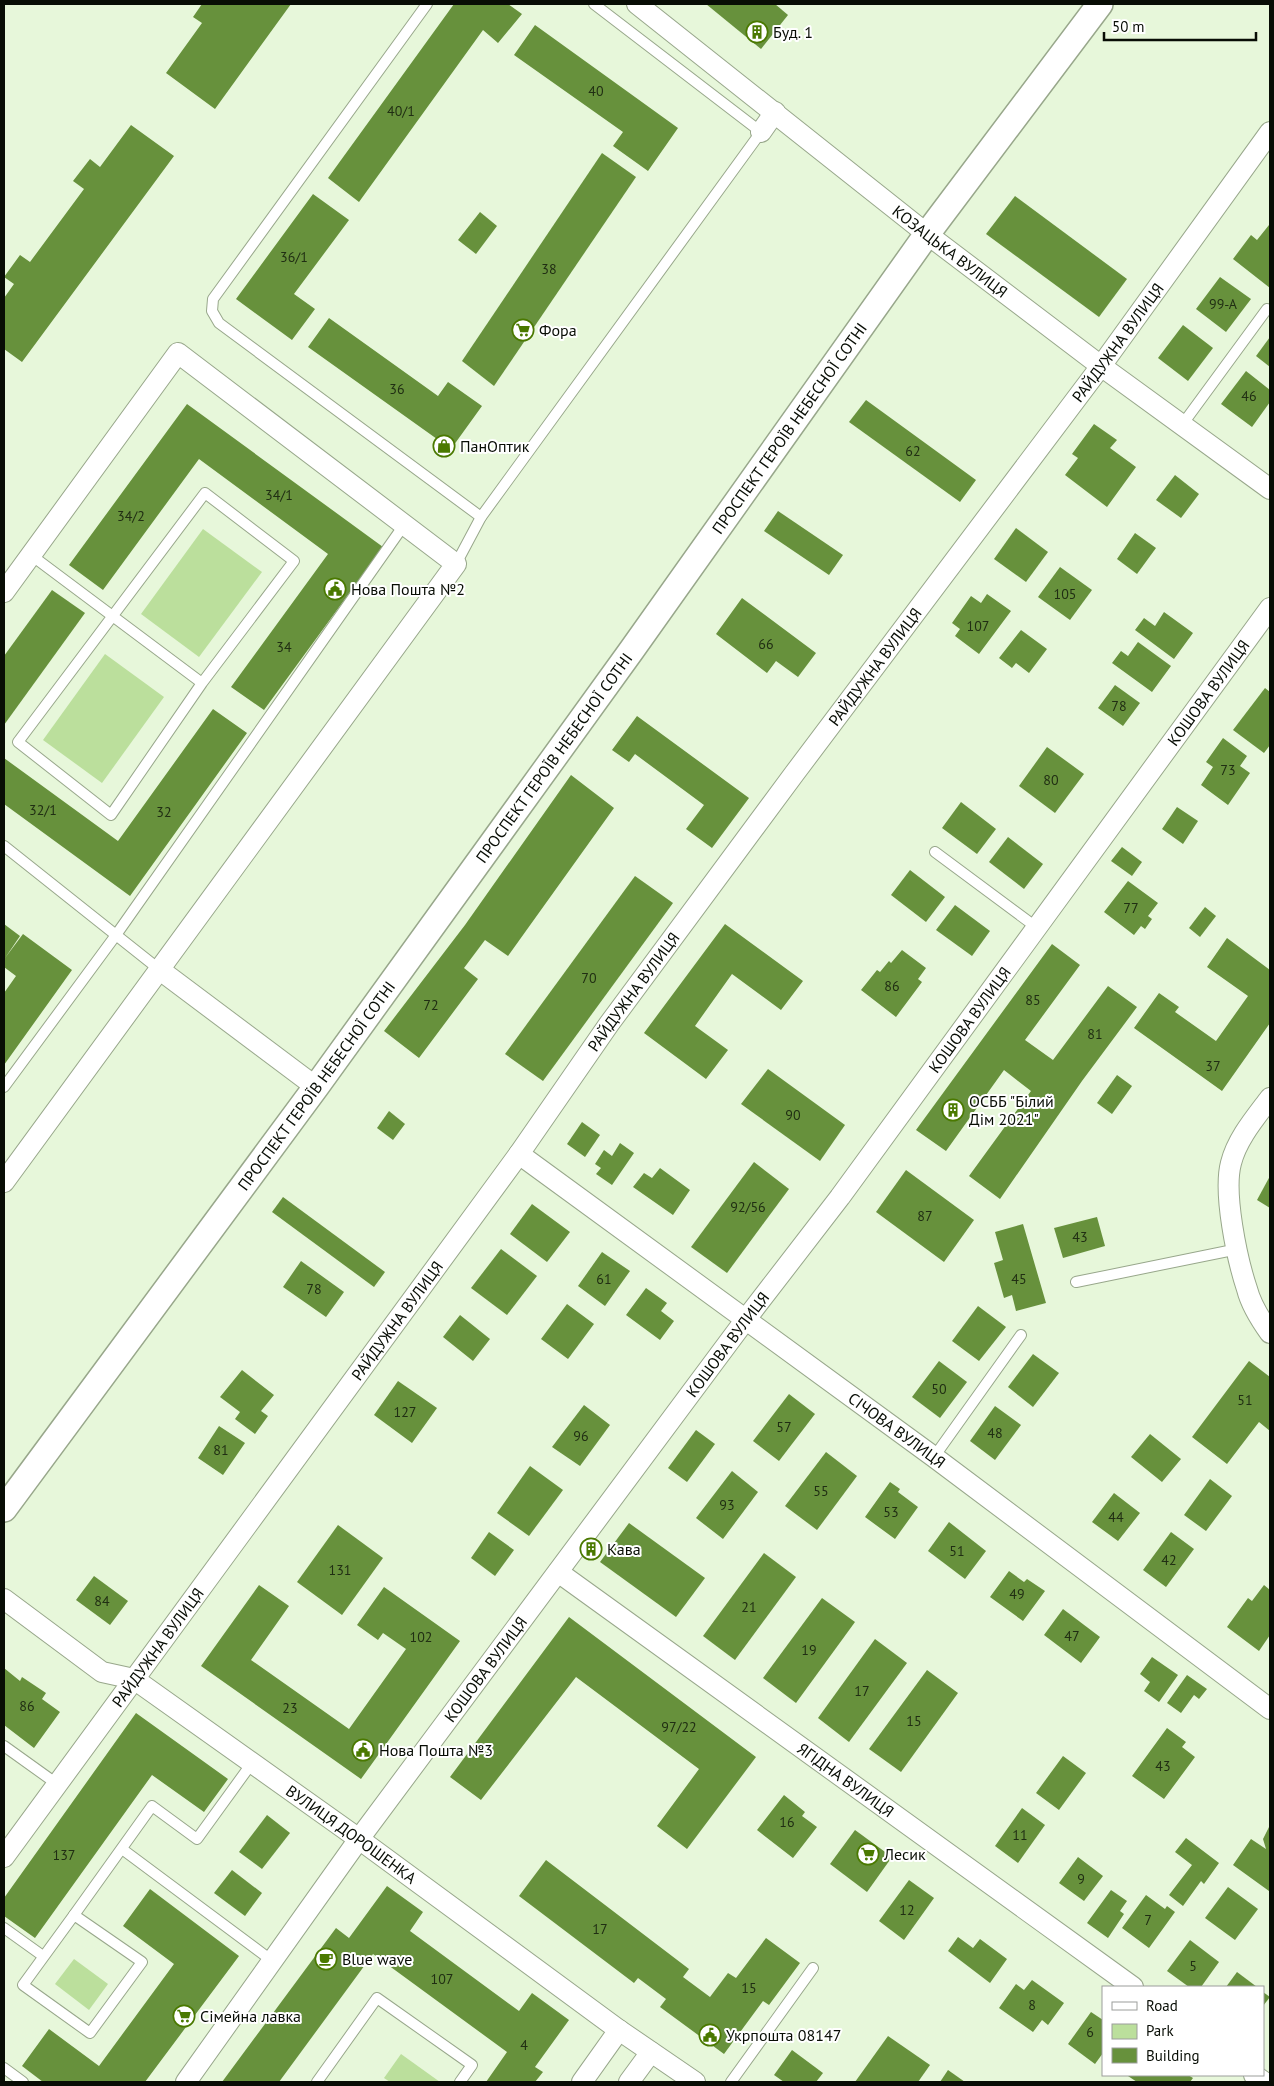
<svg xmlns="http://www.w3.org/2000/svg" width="1274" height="2086" viewBox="0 0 1274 2086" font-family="'PT Sans',sans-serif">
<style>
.green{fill:#bbdf9c}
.building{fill:#67913c}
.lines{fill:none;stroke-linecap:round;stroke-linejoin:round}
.service-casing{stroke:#98a78b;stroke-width:12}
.minor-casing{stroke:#98a78b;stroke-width:22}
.tertiary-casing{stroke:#98a78b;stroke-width:28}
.service{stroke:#fff;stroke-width:10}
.minor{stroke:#fff;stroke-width:20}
.tertiary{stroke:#fff;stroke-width:25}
.labels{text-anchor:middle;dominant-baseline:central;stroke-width:4;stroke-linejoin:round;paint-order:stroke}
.number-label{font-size:14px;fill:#202e13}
.poi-label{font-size:16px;fill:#080d05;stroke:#fff;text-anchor:start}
.street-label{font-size:16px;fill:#080d05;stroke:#fff}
</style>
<rect width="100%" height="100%" fill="#e7f7da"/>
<g class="green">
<path d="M203,529L262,572L199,657L141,614Z"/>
<path d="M105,654L164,697L102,783L43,740Z"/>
<path d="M74,1959L108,1984L89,2010L55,1984Z"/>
<path d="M401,2054L440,2082H390L384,2078Z"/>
</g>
<g class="building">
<path d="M202,4H291L215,109L166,73L202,23L193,17Z"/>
<path d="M454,4H508L522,14L498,43L483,30L359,202L328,178Z"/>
<path d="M706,4H775L788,15L761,49Z"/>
<path d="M535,25L678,128L648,171L613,146L623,132L514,55Z"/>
<path d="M131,125L174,156L22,362L4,349V298L14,284L4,277L20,255L30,262L84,189L73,181L90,159L100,167Z"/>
<path d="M602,153L636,177L494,386L462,361Z"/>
<path d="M313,194L349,220L294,294L315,309L292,340L236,299Z"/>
<path d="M1015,196L1127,279L1099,317L986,234Z"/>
<path d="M480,212L497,226L476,254L458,240Z"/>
<path d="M1269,225L1270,226V288L1233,259L1251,235L1257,240Z"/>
<path d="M1220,277L1251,299L1226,332L1196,309Z"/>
<path d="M329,318L438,396L448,382L482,406L451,449L308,347Z"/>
<path d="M1183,325L1213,348L1188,381L1158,358Z"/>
<path d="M1270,337V367L1256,356Z"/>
<path d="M1246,371L1270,390V402L1252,427L1221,404Z"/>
<path d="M866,400L976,480L960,502L849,422Z"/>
<path d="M187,404L383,547L264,710L231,687L328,554L199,459L103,590L69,565Z"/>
<path d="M1094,424L1117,440L1110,448L1136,467L1107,507L1065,475L1078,458L1072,454Z"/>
<path d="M1175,475L1199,494L1181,518L1156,500Z"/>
<path d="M778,511L843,555L829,575L764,531Z"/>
<path d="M1016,528L1048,552L1026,582L994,559Z"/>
<path d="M1135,533L1156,548L1137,574L1117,559Z"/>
<path d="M1060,567L1092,590L1070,620L1038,597Z"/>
<path d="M52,590L85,613L4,725V656Z"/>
<path d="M987,594L1011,611L979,654L955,636L960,629L952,623L971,596L981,603Z"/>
<path d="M742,598L816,653L798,677L776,661L767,673L716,634Z"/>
<path d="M1164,612L1193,633L1174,659L1135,630L1144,618L1155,626Z"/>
<path d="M1021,630L1047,649L1029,673L1016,663L1012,668L999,658Z"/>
<path d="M1138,642L1171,666L1152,692L1112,663L1121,651L1128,656Z"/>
<path d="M1115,685L1140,703L1123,726L1098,708Z"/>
<path d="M1265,688L1270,692V745L1264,753L1233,730Z"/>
<path d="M213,709L247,733L130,896L4,804V758L118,841Z"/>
<path d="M637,716L749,798L712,848L686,829L704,805L635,754L629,762L612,750Z"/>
<path d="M1223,738L1247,756L1240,766L1250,773L1228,805L1201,785L1213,767L1206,762Z"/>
<path d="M1047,747L1084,774L1055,813L1019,786Z"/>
<path d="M571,775L614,808L508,956L485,940L464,968L478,979L419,1058L384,1031L465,925Z"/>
<path d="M961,802L996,829L977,854L942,828Z"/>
<path d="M1177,807L1198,821L1183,844L1162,829Z"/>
<path d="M1008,837L1043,864L1024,889L989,862Z"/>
<path d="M1122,847L1142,862L1132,876L1111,861Z"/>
<path d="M910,870L945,897L926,922L891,895Z"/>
<path d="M635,876L673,903L543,1081L505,1054Z"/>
<path d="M1128,881L1158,903L1148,916L1152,919L1145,929L1141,926L1134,935L1104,912Z"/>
<path d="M955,905L990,931L972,956L936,930Z"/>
<path d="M1205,907L1216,916L1200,937L1189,928Z"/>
<path d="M4,924L20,936L5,958L23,934L72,970L4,1065V993L16,976L4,967Z"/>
<path d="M725,924L803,981L781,1010L732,974L695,1026L728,1050L706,1079L644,1033Z"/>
<path d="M1227,938L1270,970V1023L1222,1091L1134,1028L1159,993L1179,1007L1175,1012L1216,1041L1248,996L1207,967Z"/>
<path d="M1052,944L1080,965L1025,1040L1053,1060L1108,986L1137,1007L1082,1081L1000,1199L969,1176L1031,1091L1018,1081L1004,1070L946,1151L916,1130Z"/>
<path d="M902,950L926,968L918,979L922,982L896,1017L861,990L877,970L880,972L889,961L891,963Z"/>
<path d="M768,1069L845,1125L820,1161L741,1104Z"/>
<path d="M1117,1075L1132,1086L1112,1114L1097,1103Z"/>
<path d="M389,1111L405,1124L393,1140L377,1128Z"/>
<path d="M582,1122L600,1135L585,1157L567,1144Z"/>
<path d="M620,1143L634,1153L612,1185L596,1174L601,1168L595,1164L604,1150L612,1156Z"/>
<path d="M754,1162L789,1189L727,1273L691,1247Z"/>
<path d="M660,1168L690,1190L673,1215L633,1187L644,1173L652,1178Z"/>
<path d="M906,1170L974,1220L944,1262L876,1212Z"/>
<path d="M1270,1176V1208L1257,1200Z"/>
<path d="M283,1197L385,1272L374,1287L272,1212Z"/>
<path d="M532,1204L570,1232L547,1262L510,1234Z"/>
<path d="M1097,1217L1105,1246L1063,1258L1054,1228Z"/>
<path d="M1023,1224L1046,1303L1016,1311L1012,1295L1004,1298L994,1263L1003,1260L995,1232Z"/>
<path d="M501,1249L537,1276L507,1315L471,1288Z"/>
<path d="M602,1252L630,1271L605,1306L578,1286Z"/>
<path d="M301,1261L344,1292L326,1317L283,1287Z"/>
<path d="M646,1288L667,1303L661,1311L674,1321L660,1340L626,1315Z"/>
<path d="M567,1304L594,1324L568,1359L541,1339Z"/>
<path d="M978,1306L1006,1327L979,1361L952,1341Z"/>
<path d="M460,1315L490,1339L473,1361L443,1337Z"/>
<path d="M1033,1354L1059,1373L1033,1407L1008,1387Z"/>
<path d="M939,1361L967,1382L940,1418L912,1397Z"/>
<path d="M1249,1361L1270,1377V1431L1259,1422L1227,1464L1192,1437Z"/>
<path d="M242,1370L274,1395L261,1411L268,1416L255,1434L235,1419L240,1412L220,1397Z"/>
<path d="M398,1381L437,1408L412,1443L374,1415Z"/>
<path d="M789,1394L815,1414L779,1461L753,1441Z"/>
<path d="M584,1405L610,1425L580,1466L552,1447Z"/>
<path d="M995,1406L1021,1425L995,1460L970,1441Z"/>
<path d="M219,1426L245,1443L223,1475L198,1458Z"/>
<path d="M696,1430L715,1444L687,1482L668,1468Z"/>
<path d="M1150,1434L1181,1459L1162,1482L1131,1457Z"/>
<path d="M826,1452L857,1476L817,1530L785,1506Z"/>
<path d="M530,1466L563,1490L529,1536L497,1513Z"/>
<path d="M732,1471L758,1492L723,1539L696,1518Z"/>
<path d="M1210,1479L1232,1496L1206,1531L1184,1515Z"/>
<path d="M890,1482L900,1489L898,1492L918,1507L895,1539L865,1517Z"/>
<path d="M1114,1493L1140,1513L1118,1541L1092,1522Z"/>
<path d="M949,1522L986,1551L965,1579L928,1551Z"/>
<path d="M629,1523L705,1578L676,1617L600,1562Z"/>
<path d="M338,1525L383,1558L342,1615L297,1582Z"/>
<path d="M489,1532L514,1550L495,1576L471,1558Z"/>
<path d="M1171,1532L1194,1549L1166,1587L1143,1570Z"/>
<path d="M590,1541L598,1547L591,1556L584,1551Z"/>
<path d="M764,1553L796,1577L735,1660L703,1636Z"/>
<path d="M1009,1571L1024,1582L1027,1579L1045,1591L1023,1621L990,1597Z"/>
<path d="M94,1576L128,1601L110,1625L76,1600Z"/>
<path d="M259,1585L289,1606L251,1660L349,1729L406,1649L383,1633L378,1640L357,1625L384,1587L460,1641L361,1779L201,1666Z"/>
<path d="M1264,1585L1270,1590V1635L1259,1651L1227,1627L1248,1598L1252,1601Z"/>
<path d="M822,1598L855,1622L796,1703L763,1678Z"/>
<path d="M1063,1609L1100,1637L1081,1663L1044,1635Z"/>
<path d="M569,1617L756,1757L687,1849L657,1826L699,1769L576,1677L481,1800L450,1777Z"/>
<path d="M875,1639L907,1663L849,1742L818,1718Z"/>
<path d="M1152,1657L1178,1675L1159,1702L1144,1691L1150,1682L1140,1674Z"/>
<path d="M4,1668L20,1681L22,1677L46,1693L42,1699L60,1712L34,1748L4,1725Z"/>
<path d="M927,1670L958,1693L901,1772L869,1749Z"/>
<path d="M1187,1675L1207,1689L1199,1699L1194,1695L1181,1713L1167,1703Z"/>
<path d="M136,1713L228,1779L204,1812L152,1775L35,1938L4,1916V1898Z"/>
<path d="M1167,1728L1186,1742L1182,1747L1195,1757L1164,1799L1132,1776Z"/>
<path d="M1063,1756L1086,1773L1059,1810L1036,1793Z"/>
<path d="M784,1795L805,1812L802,1816L817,1827L793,1858L757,1830Z"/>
<path d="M1022,1808L1045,1825L1018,1863L995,1846Z"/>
<path d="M267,1815L290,1833L262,1869L239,1852Z"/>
<path d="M1269,1827L1270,1829L1269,1891L1233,1865L1251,1839L1266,1849L1263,1839Z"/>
<path d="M855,1830L892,1857L867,1892L830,1864Z"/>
<path d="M1186,1838L1219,1863L1204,1884L1201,1881L1183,1906L1169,1895L1192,1865L1175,1852Z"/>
<path d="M1078,1857L1103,1876L1084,1901L1059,1883Z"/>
<path d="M546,1860L689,1969L683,1977L710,1997L728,1973L736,1978L766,1938L800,1963L769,2005L763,2001L724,2054L660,2007L666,1999L638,1978L634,1983L519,1896Z"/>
<path d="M232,1870L262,1893L245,1916L214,1893Z"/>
<path d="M909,1880L934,1898L904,1940L879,1921Z"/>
<path d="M387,1886L423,1912L410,1931L519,2011L532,1993L569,2020L535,2067L543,2072L535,2082H486L507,2052L373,1954L279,2082H222L336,1928L349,1938Z"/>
<path d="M1228,1887L1258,1909L1235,1940L1205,1918Z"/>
<path d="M150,1889L239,1956L145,2082H43L22,2066L49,2029L99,2066L174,1964L123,1926Z"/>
<path d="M1111,1890L1127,1901L1120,1911L1124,1914L1108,1938L1087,1923Z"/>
<path d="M1146,1895L1165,1909L1167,1906L1175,1912L1149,1948L1122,1928Z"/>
<path d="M958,1937L973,1948L980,1939L1007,1959L990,1983L948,1951Z"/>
<path d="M1190,1940L1219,1962L1201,1987H1189L1167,1971Z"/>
<path d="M1237,1972L1257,1987H1226Z"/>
<path d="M1032,1980L1064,2003L1048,2025L1042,2020L1033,2032L999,2008L1016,1984L1024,1990Z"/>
<path d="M1263,1992L1270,1997L1263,2006Z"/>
<path d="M1091,2012L1103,2020V2053L1095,2064L1068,2044Z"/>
<path d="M888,2036L930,2065L918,2082H855Z"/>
<path d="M792,2050L823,2073L816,2082H784L774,2075Z"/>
<path d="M948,2070L965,2082H940Z"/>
<path d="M1129,2075H1188L1193,2078L1190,2082H1137L1128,2076Z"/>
</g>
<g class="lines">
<g class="service-casing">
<g id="service">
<path d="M427,4L213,299L212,311L219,323L481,517"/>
<path d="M1182,425L1267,309"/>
<path d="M31,555L202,683L294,561L205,493L18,742L111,815L202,683"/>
<path d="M456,564L481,517L761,132L594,4"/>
<path d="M4,846L160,970"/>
<path d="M935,852L1036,927"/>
<path d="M4,1087L116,935L404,525"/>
<path d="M1076,1282L1238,1249"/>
<path d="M934,1457L1021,1335"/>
<path d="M4,1746L57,1784"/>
<path d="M122,1849L271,1960"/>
<path d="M74,1915L142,1962L90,2033L23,1985Z"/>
<path d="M74,1915L152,1806L197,1839L252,1763"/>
<path d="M4,1928L43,1956"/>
<path d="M4,2068L23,2082"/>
<path d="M317,2082L377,1998L472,2065L460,2082"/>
<path d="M731,2082L813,1968"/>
</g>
</g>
<g class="minor-casing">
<g id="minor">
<path id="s1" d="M637,4L927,234L1101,366L1270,489"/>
<path d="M761,132L775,112"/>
<path d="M4,592L178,353L456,564L4,1182"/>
<path d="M160,970L316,1087"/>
<path d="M1270,1098C1255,1118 1237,1139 1231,1163C1223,1193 1237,1259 1247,1289C1251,1305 1260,1319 1270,1333"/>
<path id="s2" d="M519,1154L934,1457L1270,1709"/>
<path id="s3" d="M558,1572L1133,1987"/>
<path id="s4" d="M4,1599L102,1672L134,1679L359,1839L619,2030L695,2082"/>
<path id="s5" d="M4,1857L519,1154L609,1024L794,774L1101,366L1270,132"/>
<path d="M1254,2075L1264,2082"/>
<path id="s6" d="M186,2082L359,1839L746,1319L840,1197L1270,608"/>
<path d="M582,2082L619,2030"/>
<path d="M629,2082L651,2052"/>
</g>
</g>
<g class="tertiary-casing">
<g id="tertiary">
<path id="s7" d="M4,1509L316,1087L631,651L927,234L1100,4"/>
</g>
</g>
<use href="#service" class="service"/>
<use href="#minor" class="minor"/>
<use href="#tertiary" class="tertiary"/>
</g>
<defs>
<g id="building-ring" transform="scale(1.125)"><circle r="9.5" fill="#fff" stroke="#4a7900" stroke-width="1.5"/><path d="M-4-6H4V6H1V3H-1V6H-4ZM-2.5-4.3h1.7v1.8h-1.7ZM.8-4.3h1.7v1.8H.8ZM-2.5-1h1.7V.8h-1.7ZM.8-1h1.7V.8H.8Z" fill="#4a7900"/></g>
<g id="supermarket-ring" transform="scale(1.125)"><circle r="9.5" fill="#fff" stroke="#4a7900" stroke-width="1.5"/><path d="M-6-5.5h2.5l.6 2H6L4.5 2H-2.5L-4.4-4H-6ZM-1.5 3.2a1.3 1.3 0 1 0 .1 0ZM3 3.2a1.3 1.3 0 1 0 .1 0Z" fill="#4a7900"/></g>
<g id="shop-ring" transform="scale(1.125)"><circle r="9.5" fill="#fff" stroke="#4a7900" stroke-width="1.5"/><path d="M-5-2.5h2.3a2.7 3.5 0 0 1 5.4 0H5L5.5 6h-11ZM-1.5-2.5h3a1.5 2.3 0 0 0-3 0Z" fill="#4a7900"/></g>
<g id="civic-ring" transform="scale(1.125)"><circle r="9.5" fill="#fff" stroke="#4a7900" stroke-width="1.5"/><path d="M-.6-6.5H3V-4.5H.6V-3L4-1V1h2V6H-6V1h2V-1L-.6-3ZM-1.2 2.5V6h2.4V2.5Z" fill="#4a7900"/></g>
<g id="cafe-ring" transform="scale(1.125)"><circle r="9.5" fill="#fff" stroke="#4a7900" stroke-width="1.5"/><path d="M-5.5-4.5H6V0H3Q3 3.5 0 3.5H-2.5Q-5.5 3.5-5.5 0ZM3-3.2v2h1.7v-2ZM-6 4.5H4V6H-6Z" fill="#4a7900"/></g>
</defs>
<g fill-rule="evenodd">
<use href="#building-ring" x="757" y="32"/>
<use href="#supermarket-ring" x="523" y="330"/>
<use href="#shop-ring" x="444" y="446"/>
<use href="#civic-ring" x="335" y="589"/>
<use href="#building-ring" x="953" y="1110"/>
<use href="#building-ring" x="591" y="1549"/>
<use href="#civic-ring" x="363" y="1750"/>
<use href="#supermarket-ring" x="868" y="1854"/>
<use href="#cafe-ring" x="326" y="1959"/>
<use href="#supermarket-ring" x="184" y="2016"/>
<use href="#civic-ring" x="710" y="2035"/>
</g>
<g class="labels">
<g class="number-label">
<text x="596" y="91">40</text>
<text x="401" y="111">40/1</text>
<text x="294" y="257">36/1</text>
<text x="549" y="269">38</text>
<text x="1223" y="304">99-А</text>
<text x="397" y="389">36</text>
<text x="1249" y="396">46</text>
<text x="913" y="451">62</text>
<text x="279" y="495">34/1</text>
<text x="131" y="516">34/2</text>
<text x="1065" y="594">105</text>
<text x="978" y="626">107</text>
<text x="766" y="644">66</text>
<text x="284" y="647">34</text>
<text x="1119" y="706">78</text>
<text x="1228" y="770">73</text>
<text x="1051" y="780">80</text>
<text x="43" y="810">32/1</text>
<text x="164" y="812">32</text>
<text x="1131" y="908">77</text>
<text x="589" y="978">70</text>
<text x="892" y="986">86</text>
<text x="1033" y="1000">85</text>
<text x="431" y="1005">72</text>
<text x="1095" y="1034">81</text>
<text x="1213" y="1066">37</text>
<text x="793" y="1115">90</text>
<text x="748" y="1207">92/56</text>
<text x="925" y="1216">87</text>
<text x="1080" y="1237">43</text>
<text x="604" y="1279">61</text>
<text x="1019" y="1279">45</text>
<text x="314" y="1289">78</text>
<text x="939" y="1389">50</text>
<text x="1245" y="1400">51</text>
<text x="405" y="1412">127</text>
<text x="784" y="1427">57</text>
<text x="995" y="1433">48</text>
<text x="581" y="1436">96</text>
<text x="221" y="1450">81</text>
<text x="821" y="1491">55</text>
<text x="727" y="1505">93</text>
<text x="891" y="1512">53</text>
<text x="1116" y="1517">44</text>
<text x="957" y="1551">51</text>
<text x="1169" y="1560">42</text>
<text x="340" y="1570">131</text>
<text x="1017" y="1594">49</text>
<text x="102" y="1601">84</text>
<text x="749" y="1607">21</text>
<text x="1072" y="1636">47</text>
<text x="421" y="1637">102</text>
<text x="809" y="1650">19</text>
<text x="862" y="1691">17</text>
<text x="27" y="1706">86</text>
<text x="290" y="1708">23</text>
<text x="914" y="1721">15</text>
<text x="679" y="1727">97/22</text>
<text x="1163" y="1766">43</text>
<text x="787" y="1822">16</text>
<text x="1020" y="1835">11</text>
<text x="64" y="1855">137</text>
<text x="1081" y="1879">9</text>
<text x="907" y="1910">12</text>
<text x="1148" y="1920">7</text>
<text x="600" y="1929">17</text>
<text x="1193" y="1966">5</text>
<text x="442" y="1979">107</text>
<text x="749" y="1988">15</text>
<text x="1032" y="2005">8</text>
<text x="1090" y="2032">6</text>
<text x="524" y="2045">4</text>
</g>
<g class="poi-label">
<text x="773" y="32">Буд. 1</text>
<text x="539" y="330">Фора</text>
<text x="460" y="446">ПанОптик</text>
<text x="351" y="589">Нова Пошта №2</text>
<text x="969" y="1101">ОСББ "Білий<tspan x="969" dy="18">Дім 2021"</tspan></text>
<text x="607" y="1549">Кава</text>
<text x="379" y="1750">Нова Пошта №3</text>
<text x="884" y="1854">Лесик</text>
<text x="342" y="1959">Blue wave</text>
<text x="200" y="2016">Сімейна лавка</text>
<text x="726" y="2035">Укрпошта 08147</text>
</g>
<g class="street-label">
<text stroke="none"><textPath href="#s1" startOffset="399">КОЗАЦЬКА ВУЛИЦЯ</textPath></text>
<text stroke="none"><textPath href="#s5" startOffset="1880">РАЙДУЖНА ВУЛИЦЯ</textPath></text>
<text stroke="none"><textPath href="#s7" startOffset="1336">ПРОСПЕКТ ГЕРОЇВ НЕБЕСНОЇ СОТНІ</textPath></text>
<text stroke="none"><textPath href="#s5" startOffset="1475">РАЙДУЖНА ВУЛИЦЯ</textPath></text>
<text stroke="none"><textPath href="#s6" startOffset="1725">КОШОВА ВУЛИЦЯ</textPath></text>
<text stroke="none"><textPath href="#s7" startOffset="931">ПРОСПЕКТ ГЕРОЇВ НЕБЕСНОЇ СОТНІ</textPath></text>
<text stroke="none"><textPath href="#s5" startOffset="1070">РАЙДУЖНА ВУЛИЦЯ</textPath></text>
<text stroke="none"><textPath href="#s6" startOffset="1320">КОШОВА ВУЛИЦЯ</textPath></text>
<text stroke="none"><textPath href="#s7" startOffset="526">ПРОСПЕКТ ГЕРОЇВ НЕБЕСНОЇ СОТНІ</textPath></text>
<text stroke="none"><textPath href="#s5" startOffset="665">РАЙДУЖНА ВУЛИЦЯ</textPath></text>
<text stroke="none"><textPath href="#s6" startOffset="915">КОШОВА ВУЛИЦЯ</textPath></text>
<text stroke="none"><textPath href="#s2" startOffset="468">СІЧОВА ВУЛИЦЯ</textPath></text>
<text stroke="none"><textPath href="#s5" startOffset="260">РАЙДУЖНА ВУЛИЦЯ</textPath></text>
<text stroke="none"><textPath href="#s6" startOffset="510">КОШОВА ВУЛИЦЯ</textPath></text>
<text stroke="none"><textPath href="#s3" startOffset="355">ЯГІДНА ВУЛИЦЯ</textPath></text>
<text stroke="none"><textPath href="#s4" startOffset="422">ВУЛИЦЯ ДОРОШЕНКА</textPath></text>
</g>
</g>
<rect width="1274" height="2086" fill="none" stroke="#080d05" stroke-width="10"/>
<rect x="1102" y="1986" width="162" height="90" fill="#ffffff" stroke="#9c9e9b"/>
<rect x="1112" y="2002" width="25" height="8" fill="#ffffff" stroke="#9c9e9b"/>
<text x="1146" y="2011" font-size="15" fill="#080d05">Road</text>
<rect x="1112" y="2024" width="25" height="15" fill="#bbdf9c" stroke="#9c9e9b"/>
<text x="1146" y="2036" font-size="15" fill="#080d05">Park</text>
<rect x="1112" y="2048" width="25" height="15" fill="#67913c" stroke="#9c9e9b"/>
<text x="1146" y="2061" font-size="15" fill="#080d05">Building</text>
<path d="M1104 32v8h152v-8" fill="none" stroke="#080d05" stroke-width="2.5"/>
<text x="1112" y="32" font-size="15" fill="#080d05" stroke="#ffffff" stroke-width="4" paint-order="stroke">50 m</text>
</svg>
